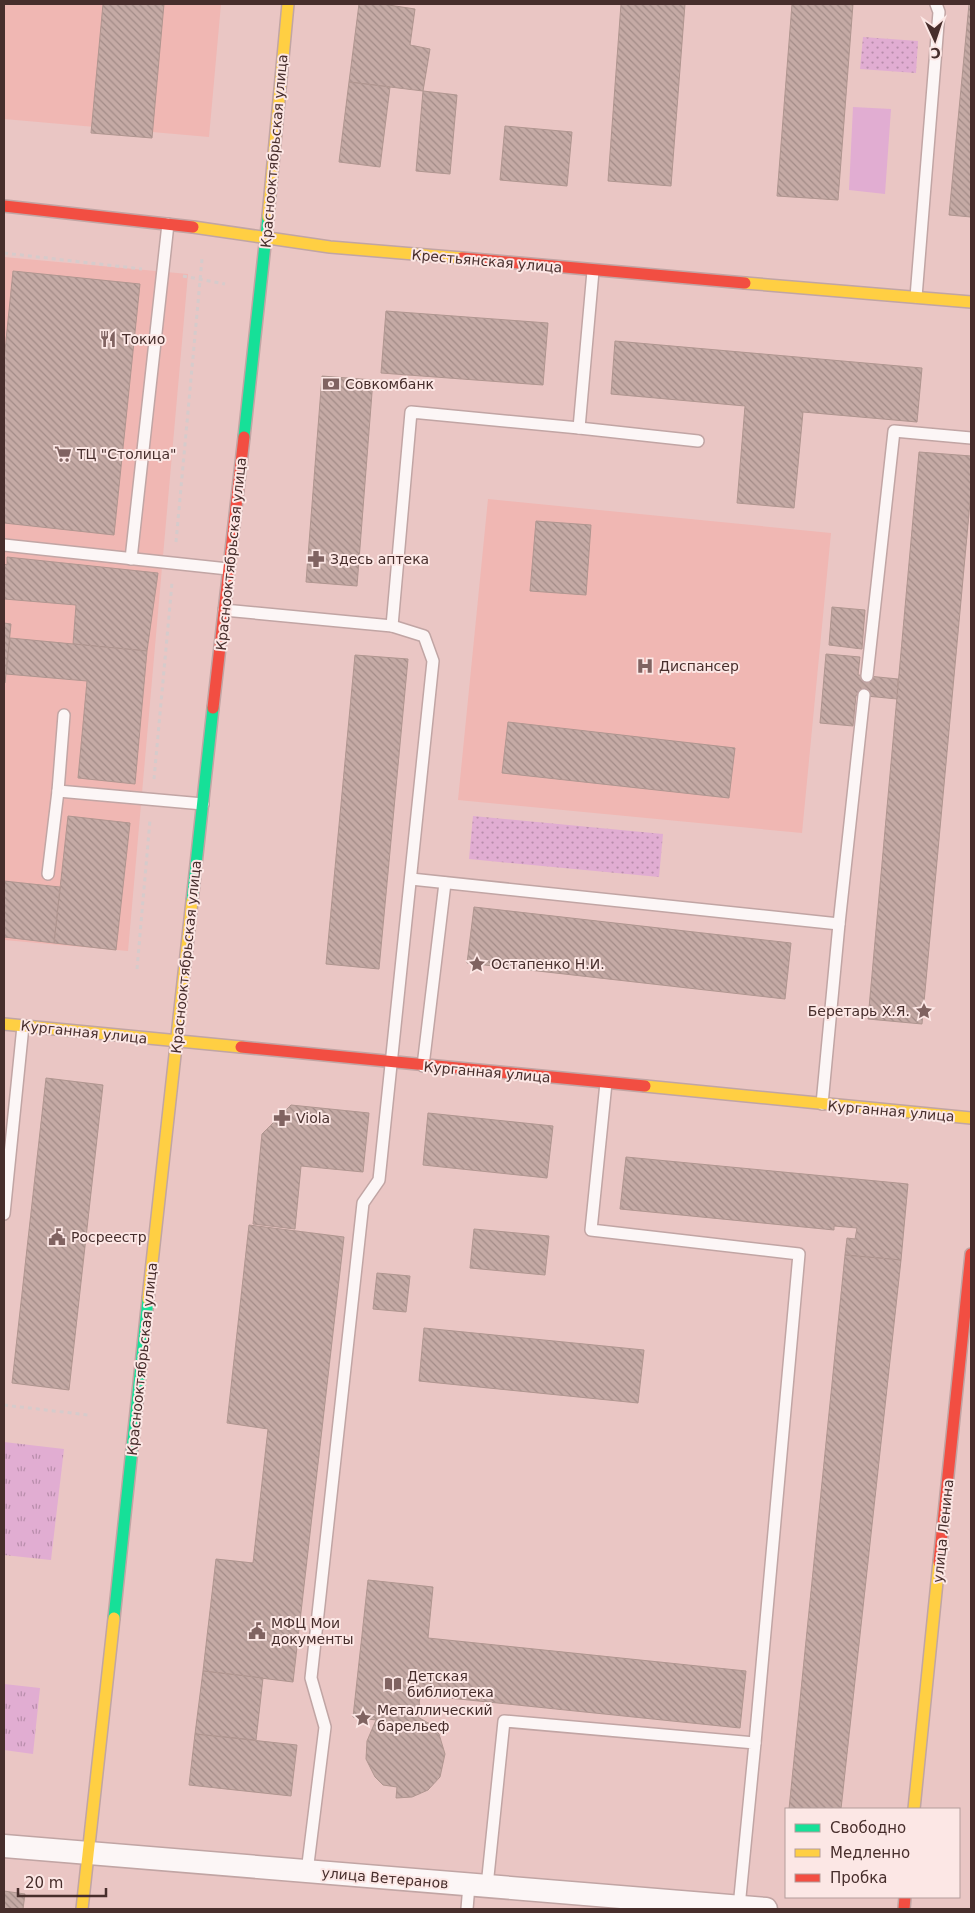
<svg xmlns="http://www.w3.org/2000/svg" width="975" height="1913" viewBox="0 0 975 1913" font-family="'DejaVu Sans',sans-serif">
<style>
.built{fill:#f0b7b3}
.grass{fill:url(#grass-tufts)}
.park{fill:url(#park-dots)}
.pitch{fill:#e1add2}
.building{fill:url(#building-back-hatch);stroke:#b09690}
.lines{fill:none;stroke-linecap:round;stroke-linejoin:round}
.lane-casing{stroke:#c1a5a4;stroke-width:14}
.street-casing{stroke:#c1a5a4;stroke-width:25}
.fast-casing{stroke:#c1a5a4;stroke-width:14}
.slow-casing{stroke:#c1a5a4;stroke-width:14}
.jam-casing{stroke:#c1a5a4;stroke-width:14}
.path{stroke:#d6cbcb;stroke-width:3;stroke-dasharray:4 4;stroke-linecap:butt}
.lane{stroke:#fcf6f6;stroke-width:11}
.street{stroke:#fcf6f6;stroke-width:22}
.fast{stroke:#16e098;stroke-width:11}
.slow{stroke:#ffcf43;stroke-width:11}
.jam{stroke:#f24e42;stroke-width:11}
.labels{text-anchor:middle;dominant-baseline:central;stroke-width:4;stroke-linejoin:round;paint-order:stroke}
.street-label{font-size:14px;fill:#472e2c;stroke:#fce7e5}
.poi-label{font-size:14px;fill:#472e2c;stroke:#fce7e5;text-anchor:start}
</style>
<defs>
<pattern id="grass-tufts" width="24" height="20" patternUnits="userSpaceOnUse" patternTransform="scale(1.25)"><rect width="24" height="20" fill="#e1add2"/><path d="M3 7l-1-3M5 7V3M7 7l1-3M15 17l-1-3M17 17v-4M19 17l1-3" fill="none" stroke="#b88dab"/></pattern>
<pattern id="park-dots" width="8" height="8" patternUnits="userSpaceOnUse" patternTransform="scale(1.25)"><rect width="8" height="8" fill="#e1add2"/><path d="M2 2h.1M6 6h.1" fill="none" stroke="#b88dab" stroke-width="1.8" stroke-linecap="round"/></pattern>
<pattern id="building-back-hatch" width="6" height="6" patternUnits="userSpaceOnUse" patternTransform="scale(1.25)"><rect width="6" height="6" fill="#c5aaa5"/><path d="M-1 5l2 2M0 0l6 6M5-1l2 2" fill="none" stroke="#a28b87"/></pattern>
</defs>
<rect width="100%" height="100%" fill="#eac6c4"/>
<g class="built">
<path d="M4,4H221L209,137L4,119Z"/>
<path d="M4,257L188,274L128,951L4,940Z"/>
<path d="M488,499L831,533L802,833L458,800Z"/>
</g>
<g class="grass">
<path d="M4,1442L64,1449L51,1560L4,1555Z"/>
<path d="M4,1684L40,1688L33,1754L4,1750Z"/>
</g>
<g class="park">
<path d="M863,37L918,41L916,73L860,69Z"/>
<path d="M473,816L663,834L659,877L469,859Z"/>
</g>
<path class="pitch" d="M853,107L891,109L885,194L849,190Z"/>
<g class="building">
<path d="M103,4H164L152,138L91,133Z"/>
<path d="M359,4H382L415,9L410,45L430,49L423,91L349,82Z"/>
<path d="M621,4H685L671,186L608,181Z"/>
<path d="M792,4H853L838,200L777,196Z"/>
<path d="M969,4H971V217L949,215Z"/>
<path d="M349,82L390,87L380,167L339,162Z"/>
<path d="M423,91L457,95L450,174L416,171Z"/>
<path d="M505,126L572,132L567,186L500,180Z"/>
<path d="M13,271L140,284L114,535L4,523V360Z"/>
<path d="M386,311L548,323L543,385L381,373Z"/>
<path d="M615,341L922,368L917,422L803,412L794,508L737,503L745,406L611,394Z"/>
<path d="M322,376L373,380L357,586L306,582Z"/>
<path d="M919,452L971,456V492L922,1024L868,1019Z"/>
<path d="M536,521L591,525L586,595L530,591Z"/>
<path d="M7,557L158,573L147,651L73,644L76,605L4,599V564L7,565Z"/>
<path d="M832,607L865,610L862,649L829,645Z"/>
<path d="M4,623L11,624L5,683H4Z"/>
<path d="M10,638L147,651L135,784L78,778L87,681L6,674Z"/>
<path d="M826,654L860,657L858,675L898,679L897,699L856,695L853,726L820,723Z"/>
<path d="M355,655L408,659L379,969L326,964Z"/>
<path d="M508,722L735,748L729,798L502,773Z"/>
<path d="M68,816L130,823L116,950L54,943Z"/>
<path d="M4,881L60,887L54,943L4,937Z"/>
<path d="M474,907L791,943L785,999L467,963Z"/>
<path d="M46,1078L103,1085L69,1390L12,1383Z"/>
<path d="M291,1105L369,1113L363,1172L301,1166L295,1229L253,1224L262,1134Z"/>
<path d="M428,1113L553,1126L547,1178L423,1165Z"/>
<path d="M626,1157L908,1184L901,1260L845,1255L847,1238L855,1239L857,1228L834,1226V1230L620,1209Z"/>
<path d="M249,1225L344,1237L293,1682L203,1671L216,1559L253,1563L268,1429L227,1423Z"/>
<path d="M474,1229L549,1236L545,1275L470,1268Z"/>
<path d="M845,1255L901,1260L841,1809H789Z"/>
<path d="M377,1273L410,1276L406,1312L373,1309Z"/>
<path d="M424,1328L644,1350L638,1403L419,1381Z"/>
<path d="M368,1580L433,1587L428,1638L746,1671L740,1728L420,1695L418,1717L430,1724L439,1734L445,1754L440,1777L428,1790L412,1797L396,1798L397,1787L383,1785L375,1777L366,1759L367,1741L376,1720L353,1717Z"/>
<path d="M203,1671L263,1678L256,1740L195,1734Z"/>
<path d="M195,1734L297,1745L291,1796L189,1785Z"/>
<path d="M4,1891L25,1894L23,1909H4Z"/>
</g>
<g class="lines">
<g class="lane-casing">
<g id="lane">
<path d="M916,297L939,12L936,4"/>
<path d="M579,428L698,441"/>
<path d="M4,545L228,569"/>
<path d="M131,559L168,224"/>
<path d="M224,610L392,626L411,412L579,428L593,271"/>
<path d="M867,676L894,431L971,438"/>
<path d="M64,715L58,791L203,804"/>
<path d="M48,874L58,791"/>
<path d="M411,879L839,924L864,695"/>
<path d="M423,1066L445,883"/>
<path d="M606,1083L591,1230L799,1254L755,1743"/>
<path d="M822,1104L839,924"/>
<path d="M4,1214L23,1026"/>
<path d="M307,1872L325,1727L311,1678L363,1203L379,1180L433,661L424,636L392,626"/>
<path d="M487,1886L504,1721L755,1743L739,1907"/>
<path d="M467,1909L469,1885"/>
</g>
</g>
<g class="street-casing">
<path id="street" d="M4,1846L766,1909"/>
</g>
<g class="fast-casing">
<g id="fast">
<path d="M244,437L268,217"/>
<path d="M192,901L213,708"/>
<path d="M114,1618L148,1299"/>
</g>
</g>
<g class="slow-casing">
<g id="slow">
<path d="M268,217L288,4"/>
<path d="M193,227L330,247L462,258"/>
<path d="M745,283L971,302"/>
<path d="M4,1024L241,1047"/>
<path d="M645,1086L971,1118"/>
<path d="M148,1299L192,901"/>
<path d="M914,1809L939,1562"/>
<path d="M82,1909L114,1618"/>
</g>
</g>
<g class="jam-casing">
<g id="jam">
<path d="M4,206L193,227"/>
<path d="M462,258L745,283"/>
<path d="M213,708L244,437"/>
<path d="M241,1047L645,1086"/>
<path d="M939,1562L971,1254"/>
<path d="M904,1909L905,1897"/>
</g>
</g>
<g class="path">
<path d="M4,253L142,269"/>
<path d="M183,276L225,284"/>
<path d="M176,542L202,259"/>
<path d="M154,779L172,583"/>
<path d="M137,969L150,820"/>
<path d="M4,1405L88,1415"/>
</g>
<use href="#lane" class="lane"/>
<use href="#street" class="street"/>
<use href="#fast" class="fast"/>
<use href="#slow" class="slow"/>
<use href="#jam" class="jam"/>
</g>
<defs>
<g id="restaurant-bare" transform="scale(1.35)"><path d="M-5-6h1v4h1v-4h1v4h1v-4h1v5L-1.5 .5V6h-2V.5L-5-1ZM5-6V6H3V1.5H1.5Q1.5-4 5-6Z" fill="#806361" stroke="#fce7e5" stroke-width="2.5" paint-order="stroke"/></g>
<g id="bank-bare" transform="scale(1.35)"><path d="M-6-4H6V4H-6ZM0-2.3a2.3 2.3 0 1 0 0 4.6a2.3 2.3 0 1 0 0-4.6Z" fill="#806361" stroke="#fce7e5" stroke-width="2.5" paint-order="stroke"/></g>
<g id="supermarket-bare" transform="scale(1.35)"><path d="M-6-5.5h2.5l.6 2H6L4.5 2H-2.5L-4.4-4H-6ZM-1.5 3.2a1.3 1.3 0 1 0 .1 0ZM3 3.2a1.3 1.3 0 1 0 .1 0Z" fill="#806361" stroke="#fce7e5" stroke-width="2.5" paint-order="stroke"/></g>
<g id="pharmacy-bare" transform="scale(1.35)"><path d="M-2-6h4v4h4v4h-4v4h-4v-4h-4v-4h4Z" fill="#806361" stroke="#fce7e5" stroke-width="2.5" paint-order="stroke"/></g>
<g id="hospital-bare" transform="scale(1.35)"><path d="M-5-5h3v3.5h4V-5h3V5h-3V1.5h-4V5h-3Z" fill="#806361" stroke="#fce7e5" stroke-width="2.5" paint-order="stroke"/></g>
<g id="sight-bare" transform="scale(1.35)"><path d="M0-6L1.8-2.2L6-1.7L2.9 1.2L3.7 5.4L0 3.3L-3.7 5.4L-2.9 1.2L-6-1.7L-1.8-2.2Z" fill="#806361" stroke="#fce7e5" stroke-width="2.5" paint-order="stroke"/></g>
<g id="civic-bare" transform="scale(1.35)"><path d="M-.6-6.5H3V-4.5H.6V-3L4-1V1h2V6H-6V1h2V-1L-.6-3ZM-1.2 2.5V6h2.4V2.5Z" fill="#806361" stroke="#fce7e5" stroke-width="2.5" paint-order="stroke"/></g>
<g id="library-bare" transform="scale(1.35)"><path d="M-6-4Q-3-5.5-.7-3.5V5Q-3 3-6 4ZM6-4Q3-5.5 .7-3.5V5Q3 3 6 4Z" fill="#806361" stroke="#fce7e5" stroke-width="2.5" paint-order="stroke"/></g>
</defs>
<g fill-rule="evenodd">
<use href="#restaurant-bare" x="108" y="339"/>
<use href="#bank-bare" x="331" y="384"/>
<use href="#supermarket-bare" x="63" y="454"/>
<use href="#pharmacy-bare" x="316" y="559"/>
<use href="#hospital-bare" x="645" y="666"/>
<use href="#sight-bare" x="477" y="964"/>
<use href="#sight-bare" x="924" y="1011"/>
<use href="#pharmacy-bare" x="282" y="1118"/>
<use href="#civic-bare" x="57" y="1237"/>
<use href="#civic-bare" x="257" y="1631"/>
<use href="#library-bare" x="393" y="1684"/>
<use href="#sight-bare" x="363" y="1718"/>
</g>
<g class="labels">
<g class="street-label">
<text transform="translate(274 151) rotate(-85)">Краснооктябрьская улица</text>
<text transform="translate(487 261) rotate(5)">Крестьянская улица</text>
<text transform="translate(231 554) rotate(-84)">Краснооктябрьская улица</text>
<text transform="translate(186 957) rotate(-84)">Краснооктябрьская улица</text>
<text transform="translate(84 1032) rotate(6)">Курганная улица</text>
<text transform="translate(487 1072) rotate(5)">Курганная улица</text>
<text transform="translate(891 1111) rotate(5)">Курганная улица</text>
<text transform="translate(142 1359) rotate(-84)">Краснооктябрьская улица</text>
<text transform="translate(943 1531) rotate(-84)">улица Ленина</text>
<text transform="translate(385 1878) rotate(5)">улица Ветеранов</text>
</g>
<g class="poi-label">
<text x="122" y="339">Токио</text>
<text x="345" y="384">Совкомбанк</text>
<text x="77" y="454">ТЦ "Столица"</text>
<text x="330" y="559">Здесь аптека</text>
<text x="659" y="666">Диспансер</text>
<text x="491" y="964">Остапенко Н.И.</text>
<text x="910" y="1011" text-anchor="end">Беретарь Х.Я.</text>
<text x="296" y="1118">Viola</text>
<text x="71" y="1237">Росреестр</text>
<text x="271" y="1623">МФЦ Мои<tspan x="271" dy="16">документы</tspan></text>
<text x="407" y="1676">Детская<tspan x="407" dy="16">библиотека</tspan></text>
<text x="377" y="1710">Металлический<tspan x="377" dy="16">барельеф</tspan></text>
</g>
</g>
<rect width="975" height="1913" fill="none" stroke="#472e2c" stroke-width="10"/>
<rect x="785" y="1808" width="175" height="90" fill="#fce7e5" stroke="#b49d9b"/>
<rect x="795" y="1824" width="25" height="8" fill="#16e098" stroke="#b49d9b"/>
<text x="830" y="1833" font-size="15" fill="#472e2c">Свободно</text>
<rect x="795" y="1849" width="25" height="8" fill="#ffcf43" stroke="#b49d9b"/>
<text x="830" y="1858" font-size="15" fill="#472e2c">Медленно</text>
<rect x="795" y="1874" width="25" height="8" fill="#f24e42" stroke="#b49d9b"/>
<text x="830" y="1883" font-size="15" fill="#472e2c">Пробка</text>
<g transform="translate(935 40) rotate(177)" stroke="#fce7e5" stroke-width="4" paint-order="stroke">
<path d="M0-4L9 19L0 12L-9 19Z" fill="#472e2c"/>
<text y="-8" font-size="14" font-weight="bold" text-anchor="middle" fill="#472e2c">С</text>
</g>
<path d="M18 1888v8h88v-8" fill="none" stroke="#472e2c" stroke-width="2.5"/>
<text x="25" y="1888" font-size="15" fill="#472e2c" stroke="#fce7e5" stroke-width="4" paint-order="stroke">20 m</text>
</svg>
